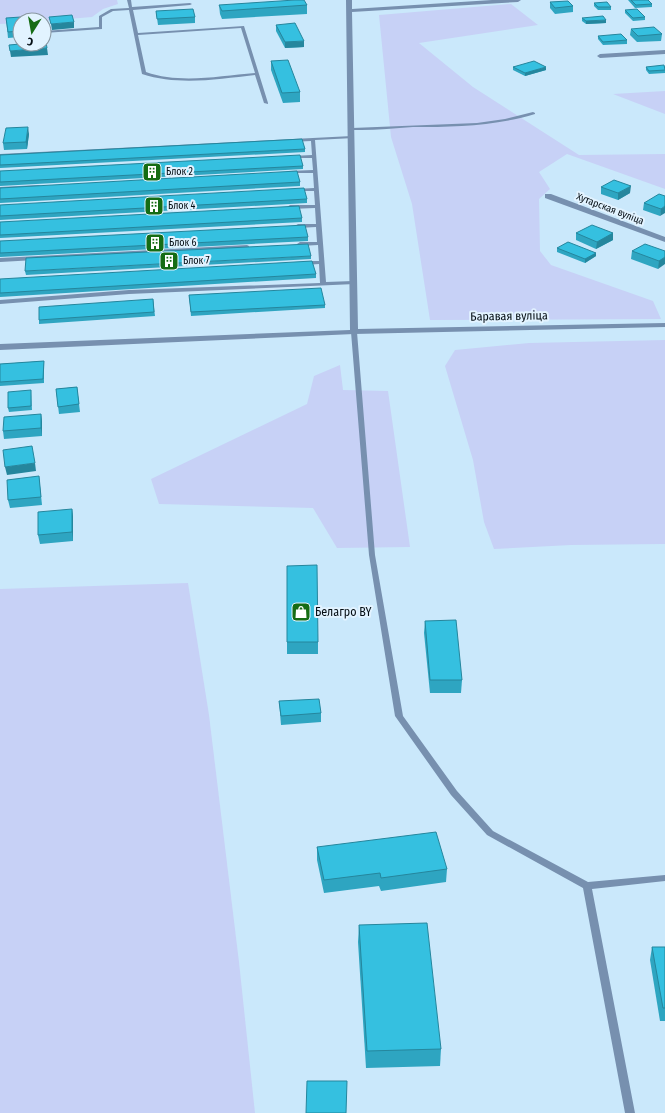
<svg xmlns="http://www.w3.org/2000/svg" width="665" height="1113" viewBox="0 0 665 1113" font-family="'Fira Sans Condensed',sans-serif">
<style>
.green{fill:#c7d1f6}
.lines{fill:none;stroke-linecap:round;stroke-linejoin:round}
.lane{fill:#7790af;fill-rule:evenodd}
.street{fill:#7790af;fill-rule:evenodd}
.wall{fill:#2ea5c1}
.shaded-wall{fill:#25869d}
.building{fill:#35c0e0;stroke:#25869d}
.labels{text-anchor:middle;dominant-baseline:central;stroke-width:4;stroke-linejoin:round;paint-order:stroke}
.far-poi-label{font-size:10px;fill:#040d13;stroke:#e2f3ff;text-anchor:start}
.far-street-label{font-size:10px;fill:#040d13;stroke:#e2f3ff}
.street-label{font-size:12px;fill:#040d13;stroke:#e2f3ff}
.poi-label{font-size:12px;fill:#040d13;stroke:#e2f3ff;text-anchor:start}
</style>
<rect width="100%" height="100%" fill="#cae8fb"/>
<g class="green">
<path d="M0,0H117L118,4L103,9L92,17L44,21L20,20V23L0,24Z"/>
<path d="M511,4L538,25L419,43L473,87L579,155L665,154V189L567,154L539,172L550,189L539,199L540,251L551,265L653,301L661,319L430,320L412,204L391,137L379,15Z"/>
<path d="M665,91V114L613,94Z"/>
<path d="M665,340V544L571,545L494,549L484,522L473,460L445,366L455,350L529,343Z"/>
<path d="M340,365L343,390L388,391L410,547L337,548L313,508L159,504L151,479L307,404L314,376Z"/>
<path d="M188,583L209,715L239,962L255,1113H0V589Z"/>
</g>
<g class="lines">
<g class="lane">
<path d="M127,0H131L132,7L190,3L192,4L190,5L133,10L138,33L244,26L268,103V104L264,103L255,75C218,79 179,86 142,74L129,10L113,11L102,17V29L44,33V31L99,27V16L111,9L129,8ZM241,28L255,73C219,76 180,84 146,72L138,35Z"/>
<path d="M533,112L535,113V114C495,126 454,127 413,127C395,128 378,130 361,130H352L350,129L352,128L477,123L505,119Z"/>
<path d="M352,136L354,137V138L315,140L326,282L353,281L356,283L355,284L129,294L0,304V300L129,290L320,283L319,264L304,265L301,263L304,261H319L318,245L300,246L297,244L300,242H317L316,227L298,228L295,226L298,224H316L315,208L290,209L287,207L290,205H315L314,191H296L294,190L296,189L314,188L313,173H289L287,172L289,171L313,170L312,158H292L290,157L292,156L312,155L311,141L0,156V154Z"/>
<path d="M39,185L41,186V187L0,189V187Z"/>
<path d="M247,245L249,246V248L0,262V258Z"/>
<path d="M354,330L357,332L375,555L403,716L457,791L493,831L588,882L665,875V881L592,889L635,1113H625L583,888L487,835L451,795L395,716L369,555L351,332Z"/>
</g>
<g class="street">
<path d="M346,0H352V9L492,0H521L518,2L352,12L358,329L665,323V327L354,334L0,350V344L350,330Z"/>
<path d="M665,50V54L600,58L597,56L600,54Z"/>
<path d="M545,194H551L665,237V242L545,198Z"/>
</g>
</g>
<g class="wall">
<path d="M628,0H648L652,4V7L635,8Z"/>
<path d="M550,2L573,6V12L555,14L550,8Z"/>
<path d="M594,3L611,7V10H598L594,6Z"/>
<path d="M219,5H307V14L222,19L220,14Z"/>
<path d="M625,10L645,17V20L633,21L625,13Z"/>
<path d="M156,11L195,17V23L158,25Z"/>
<path d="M6,18L20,20V37L8,38Z"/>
<path d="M582,18L606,23L586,24L582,21Z"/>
<path d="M276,25L304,47L285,48L276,31Z"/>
<path d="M631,29L662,34L661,41L637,42L630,35Z"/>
<path d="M598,36L627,40V44L603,45L598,39Z"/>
<path d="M271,61L300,92V102L283,103L271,70Z"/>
<path d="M665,66V73L649,74L646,70V67Z"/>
<path d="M513,67L546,70L525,76L513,70Z"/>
<path d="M29,134L27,149L4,150L3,143Z"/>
<path d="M305,149V152L0,168V155Z"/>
<path d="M303,166V169L0,186V171Z"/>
<path d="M300,182V186L0,203V188Z"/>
<path d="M601,187L630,193L618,200L601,194Z"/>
<path d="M665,196L660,216L643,210L644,203Z"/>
<path d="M307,199V203L0,220V205Z"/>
<path d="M302,218V222L0,238V222Z"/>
<path d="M576,233H613V240L596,249L576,240Z"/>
<path d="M308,237V241L0,257V241Z"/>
<path d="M557,248L596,253V256L585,263L557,252Z"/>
<path d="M632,251H665L658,269L631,259Z"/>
<path d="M311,256V259L26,275L25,271Z"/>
<path d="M316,274V278L0,297V279Z"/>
<path d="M189,295L325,305V308L191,316Z"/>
<path d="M153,299L155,316L39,324V320Z"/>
<path d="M44,361V383L0,386V364Z"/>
<path d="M77,387L80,412L59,414L56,389Z"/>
<path d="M31,390L32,410L9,412L8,408Z"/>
<path d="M41,414L42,422V436L4,439L3,431Z"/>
<path d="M39,476L42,505L10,508L8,500Z"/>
<path d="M72,509L73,517V541L40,544L38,535Z"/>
<path d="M425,621L462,680L461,693H430L424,633Z"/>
<rect x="287" y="642" width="31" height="12"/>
<path d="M279,701L321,713V722L281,725Z"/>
<path d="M317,847L447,869L446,882L381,891L379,886L324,893L317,860Z"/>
<path d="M359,925L441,1049L440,1066L366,1068L358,942Z"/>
<path d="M652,947H665V1021H660L650,960Z"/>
</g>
<g class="shaded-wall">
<path d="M606,20V23L586,24V21Z"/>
<path d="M74,22V28L52,30L51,24Z"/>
<path d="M304,41V47L285,48V42Z"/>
<path d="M47,48L48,55L11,57L10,51Z"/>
<path d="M546,67V70L525,76V73Z"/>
<path d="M28,127L29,134L27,149L26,142Z"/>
<path d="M631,186L630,193L618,200V193Z"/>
<path d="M665,206V213L660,216L661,209Z"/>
<path d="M613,233V240L596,249L597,242Z"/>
<path d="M596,253V256L585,263V259Z"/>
<path d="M665,257V264L658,269L659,261Z"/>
<path d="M41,414L42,422V436L41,428Z"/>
<path d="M35,463L36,471L7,475L5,467Z"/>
<path d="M72,509L73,517V541L72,532Z"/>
</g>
<g class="building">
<path d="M295,0H304L307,5L222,11L219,5Z"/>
<path d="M631,0H648L652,4L636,5Z"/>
<path d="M568,1L573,6L555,8L550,2Z"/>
<path d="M607,2L611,7H598L594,3Z"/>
<path d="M193,9L195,17L157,19L156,11Z"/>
<path d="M637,9L645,17L633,18L625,10Z"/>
<path d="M72,15L74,22L51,24L49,17Z"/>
<path d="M603,16L606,20L586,21L582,18Z"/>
<path d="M21,17V20H20V31L8,32L6,18Z"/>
<path d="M295,23L304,41L285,42L276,25Z"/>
<path d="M654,27L662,34L638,36L631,29Z"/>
<path d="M621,34L627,40L603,42L598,36Z"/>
<path d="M44,42H46L47,48L10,51L9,45L20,44H44Z"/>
<path d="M288,60L300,92L282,93L271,61Z"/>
<path d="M534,61L546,67L525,73L513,67Z"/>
<path d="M664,65L665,70L649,71L646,67Z"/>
<path d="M28,127L26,142L3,143L6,128Z"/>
<path d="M302,139L305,149L0,165V155Z"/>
<path d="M300,155L303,166L0,182V171Z"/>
<path d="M297,171L300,182L0,199V188Z"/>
<path d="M614,180L631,186L618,193L601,187Z"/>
<path d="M304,188L307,199L0,216V205Z"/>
<path d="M659,194L665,196V206L661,209L644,203Z"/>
<path d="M299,206L302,218L0,235V222Z"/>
<path d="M305,225L308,237L0,253V241Z"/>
<path d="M592,225L613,233L597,242L576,233Z"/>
<path d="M568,242L596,253L585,259L557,248Z"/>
<path d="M308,244L311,256L25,271L26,258Z"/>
<path d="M645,244L665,251V257L659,261L632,251Z"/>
<path d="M312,261L316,274L0,293V279Z"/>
<path d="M321,288L325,305L191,312L189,295Z"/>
<path d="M153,299L154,312L39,320V307Z"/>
<path d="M44,361L43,379L0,382V364Z"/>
<path d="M77,387L79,404L58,407L56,389Z"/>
<path d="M31,390V406L8,408V392Z"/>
<path d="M41,414V428L3,431L4,417Z"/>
<path d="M32,446L35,463L5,467L3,450Z"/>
<path d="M39,476L41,497L8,500L7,480Z"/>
<path d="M72,509V532L38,535V512Z"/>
<path d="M317,565L318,642H287V566Z"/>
<path d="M456,620L462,680H430L425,621Z"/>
<path d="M319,699L321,713L281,716L279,701Z"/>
<path d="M436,832L447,869L381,878L380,873L324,880L317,847Z"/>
<path d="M427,923L441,1049L367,1051L359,925Z"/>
<path d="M652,947H665V1008H663Z"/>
<path d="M307,1081H347L346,1113H306Z"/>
</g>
<defs>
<g id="building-square" transform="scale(1)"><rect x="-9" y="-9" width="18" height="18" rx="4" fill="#156c14" stroke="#e2f3ff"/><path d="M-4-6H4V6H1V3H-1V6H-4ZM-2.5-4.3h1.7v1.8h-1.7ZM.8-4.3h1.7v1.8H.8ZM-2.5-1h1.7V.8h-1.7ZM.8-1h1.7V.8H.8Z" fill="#fff"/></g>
<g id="shop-square" transform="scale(1)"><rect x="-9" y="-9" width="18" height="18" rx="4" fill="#156c14" stroke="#e2f3ff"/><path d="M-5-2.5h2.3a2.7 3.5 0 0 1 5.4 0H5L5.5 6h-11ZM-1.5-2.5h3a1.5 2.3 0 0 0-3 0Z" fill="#fff"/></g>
</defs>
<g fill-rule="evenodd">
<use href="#building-square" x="152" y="172"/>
<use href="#building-square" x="154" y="206"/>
<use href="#building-square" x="155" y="243"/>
<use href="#building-square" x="169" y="261"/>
<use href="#shop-square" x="301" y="612"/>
</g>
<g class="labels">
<g class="far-poi-label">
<text x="166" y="172">Блок 2</text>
<text x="168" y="206">Блок 4</text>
<text x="169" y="243">Блок 6</text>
<text x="183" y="261">Блок 7</text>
</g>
<g class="far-street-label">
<text transform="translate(610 209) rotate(21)">Хутарская вуліца</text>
</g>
<g class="street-label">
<text transform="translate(509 316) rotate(-1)">Баравая вуліца</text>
</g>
<g class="poi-label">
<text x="315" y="612">Белагро BY</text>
</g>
</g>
<g transform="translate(32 32) rotate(191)"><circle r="19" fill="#e2f3ff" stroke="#8997a1"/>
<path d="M0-3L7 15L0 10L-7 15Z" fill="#156c14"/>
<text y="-6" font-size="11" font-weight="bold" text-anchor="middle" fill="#040d13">С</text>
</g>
</svg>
